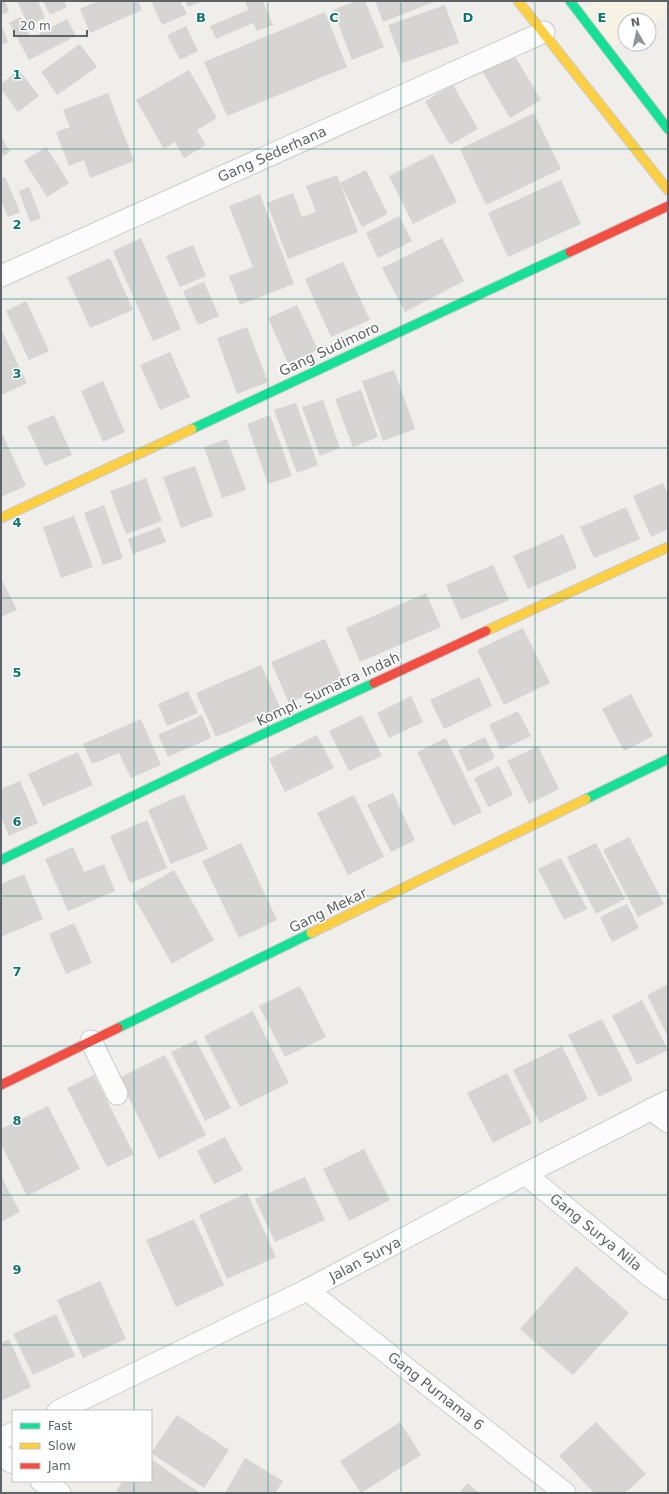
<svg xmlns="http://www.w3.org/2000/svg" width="669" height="1494" viewBox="0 0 669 1494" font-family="'DejaVu Sans',sans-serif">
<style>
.commercial{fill:#f7f3e4}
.building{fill:#d6d5d3}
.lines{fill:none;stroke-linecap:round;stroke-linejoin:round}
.street-casing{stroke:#cbcccc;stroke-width:23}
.fast-casing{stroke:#cacacb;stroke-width:11}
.slow-casing{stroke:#cacacb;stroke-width:11}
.jam-casing{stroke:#cacacb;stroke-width:11}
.street{stroke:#fdfcfc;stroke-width:21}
.fast{stroke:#16e098;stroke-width:9}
.slow{stroke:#ffcf43;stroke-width:9}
.jam{stroke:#f24e42;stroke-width:9}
.grid{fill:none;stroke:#0f766e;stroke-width:1;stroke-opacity:0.55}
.labels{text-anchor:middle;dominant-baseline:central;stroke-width:3;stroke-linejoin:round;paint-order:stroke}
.street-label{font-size:14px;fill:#5f6368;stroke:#fff}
.grid-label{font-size:13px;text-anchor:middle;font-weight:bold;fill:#0f766e;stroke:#fff;stroke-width:3;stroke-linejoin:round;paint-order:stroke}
</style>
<rect width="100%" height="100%" fill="#efeeea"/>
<path class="commercial" d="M596,1H666L668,4V14L649,25V20H625V39L606,50L582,10Z"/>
<g class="building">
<path d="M1,1H5L9,12L1,15Z"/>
<path d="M17,1H38L45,18L28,25Z"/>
<path d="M43,1H64L67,7L50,15Z"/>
<path d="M98,1H138L142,10L90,33L80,9Z"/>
<path d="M155,1H180L187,14L162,25L152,3Z"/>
<path d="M185,1H202L188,7Z"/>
<path d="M245,1H263L273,25L257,31L253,23L216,39L210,26L248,10Z"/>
<path d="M356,1H365L384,47L352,60L333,10Z"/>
<path d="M375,1H436L383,22Z"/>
<path d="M445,5L459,43L402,63L388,25Z"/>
<path d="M325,12L347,67L227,116L204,62Z"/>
<path d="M20,17L31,38L67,19L76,36L29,60L9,23Z"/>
<path d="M186,26L198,51L180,60L167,35Z"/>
<path d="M2,27L8,42L1,45V28Z"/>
<path d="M80,44L97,67L57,95L41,72Z"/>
<path d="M513,53L541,100L510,118L482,71Z"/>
<path d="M19,70L39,96L18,112L1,89V84Z"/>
<path d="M189,70L217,118L197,130L206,145L184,158L175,142L164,149L136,100Z"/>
<path d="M453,85L478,129L450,145L425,101Z"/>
<path d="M108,93L134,161L90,178L84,160L69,166L56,132L70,127L63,110Z"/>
<path d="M534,113L561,169L486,205L460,149Z"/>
<path d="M1,136L10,152L1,157Z"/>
<path d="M46,147L69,183L47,197L24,161Z"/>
<path d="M433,154L457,202L413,224L389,176Z"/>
<path d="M366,170L388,214L362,227L340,183Z"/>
<path d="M337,175L358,232L288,259L267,203L293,193L302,217L316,212L306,186Z"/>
<path d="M5,177L20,212L8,217L1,201V178Z"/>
<path d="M561,180L581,224L508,257L488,213Z"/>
<path d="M29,187L41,218L30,222L19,191Z"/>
<path d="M260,194L294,284L240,305L229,276L253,267L229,206Z"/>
<path d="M399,216L412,241L378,258L366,233Z"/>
<path d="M141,238L181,329L153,341L113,251Z"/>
<path d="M442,238L464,281L405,312L382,268Z"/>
<path d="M193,245L206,276L180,287L166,256Z"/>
<path d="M110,258L133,310L90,328L67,277Z"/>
<path d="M343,262L370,320L331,337L305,279Z"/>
<path d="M204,282L219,316L198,325L183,291Z"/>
<path d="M26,301L49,351L29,360L6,311Z"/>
<path d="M297,305L318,350L288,363L268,318Z"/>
<path d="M247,327L268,382L237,394L217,338Z"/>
<path d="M1,329L27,383L1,395Z"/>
<path d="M170,352L190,397L160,410L140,365Z"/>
<path d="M394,370L415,429L383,441L362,381Z"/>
<path d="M103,381L125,432L103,442L81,391Z"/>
<path d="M361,390L378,437L353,447L335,399Z"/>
<path d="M323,400L340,448L320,456L302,407Z"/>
<path d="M296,403L318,465L297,473L274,410Z"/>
<path d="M54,415L72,455L45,466L27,426Z"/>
<path d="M270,415L292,476L268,484L247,424Z"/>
<path d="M1,435H3L26,486L1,497Z"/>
<path d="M227,439L246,490L222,498L204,447Z"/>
<path d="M195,466L213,516L181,528L163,477Z"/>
<path d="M146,478L162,521L126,534L110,491Z"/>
<path d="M663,483L668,495V529L651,537L633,496Z"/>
<path d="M104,505L123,558L103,565L84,513Z"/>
<path d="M626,507L640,539L594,558L580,527Z"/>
<path d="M74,516L93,567L61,578L43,527Z"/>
<path d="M160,527L166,542L133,554L128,539Z"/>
<path d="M563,534L577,568L528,589L513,556Z"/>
<path d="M493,565L509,600L461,620L446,585Z"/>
<path d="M1,580H2L17,610L1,617Z"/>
<path d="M426,593L441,627L360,662L346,628Z"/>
<path d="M523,628L550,683L504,705L477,650Z"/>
<path d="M325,639L343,680L289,703L271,662Z"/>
<path d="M261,665L281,709L216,737L196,693Z"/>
<path d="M479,677L492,706L444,729L430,700Z"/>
<path d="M188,691L198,713L167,726L158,704Z"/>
<path d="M631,694L653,736L624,751L602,709Z"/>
<path d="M411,696L423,722L389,738L377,713Z"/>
<path d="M518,711L531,736L501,750L489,725Z"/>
<path d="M202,715L211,738L168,757L158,735Z"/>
<path d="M362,715L382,756L349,771L329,731Z"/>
<path d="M141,719L161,765L131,778L119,753L92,764L83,744Z"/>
<path d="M317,735L334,768L285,792L269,759Z"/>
<path d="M485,737L495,758L468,772L458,750Z"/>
<path d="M446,738L482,812L453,826L417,752Z"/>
<path d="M538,746L559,789L529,804L507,761Z"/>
<path d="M78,752L93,785L43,806L28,774Z"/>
<path d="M499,766L513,795L488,807L474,778Z"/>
<path d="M20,781L38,823L9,836L1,817V789Z"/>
<path d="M393,793L415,840L391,852L367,805Z"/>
<path d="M184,794L208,849L171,864L148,810Z"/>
<path d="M354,795L384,857L348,875L317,813Z"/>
<path d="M147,820L167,868L130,883L110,836Z"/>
<path d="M629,837L664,904L638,917L603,850Z"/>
<path d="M241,843L277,920L239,938L202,861Z"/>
<path d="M596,843L625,899L596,914L567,857Z"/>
<path d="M73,847L84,872L104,864L115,891L68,911L45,859Z"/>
<path d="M561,858L587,909L564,920L538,869Z"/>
<path d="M174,870L214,940L172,964L132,894Z"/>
<path d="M24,874L43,919L1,937V884Z"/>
<path d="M627,904L639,928L612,942L600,917Z"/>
<path d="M74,923L92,963L66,974L49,934Z"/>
<path d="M668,984V1037L647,995Z"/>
<path d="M300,986L326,1037L285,1057L259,1006Z"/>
<path d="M642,1000L668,1050L637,1065L612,1016Z"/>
<path d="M253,1011L289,1083L240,1107L204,1036Z"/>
<path d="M602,1019L633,1080L599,1097L568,1035Z"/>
<path d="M196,1040L231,1108L205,1121L171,1052Z"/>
<path d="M562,1046L588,1099L540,1123L513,1070Z"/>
<path d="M165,1055L206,1135L159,1159L119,1078Z"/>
<path d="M507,1073L532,1123L493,1143L467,1093Z"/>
<path d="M94,1075L134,1154L107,1167L67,1088Z"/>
<path d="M48,1106L80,1169L27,1196L1,1144V1129Z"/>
<path d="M225,1137L243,1170L214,1184L197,1151Z"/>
<path d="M364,1149L390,1200L349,1221L323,1169Z"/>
<path d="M1,1176L20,1212L1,1222Z"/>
<path d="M305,1177L325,1220L275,1242L255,1199Z"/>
<path d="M247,1193L276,1257L227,1279L199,1215Z"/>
<path d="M194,1219L224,1285L176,1307L146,1240Z"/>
<path d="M576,1266L629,1313L573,1375L520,1329Z"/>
<path d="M100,1281L126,1339L83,1358L57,1300Z"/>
<path d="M56,1314L75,1356L33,1375L13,1334Z"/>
<path d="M9,1339L31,1387L1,1401V1343Z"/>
<path d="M177,1415L229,1450L204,1488L151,1453Z"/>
<path d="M400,1422L421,1455L361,1493L340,1461Z"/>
<path d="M596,1422L646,1474L625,1493H594L559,1456Z"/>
<path d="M245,1458L283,1481L275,1493H225Z"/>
<path d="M151,1459L172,1474L200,1493H119L116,1491L123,1481H151Z"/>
<path d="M468,1483L479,1493H459Z"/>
</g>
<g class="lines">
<g class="street-casing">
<g id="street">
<path d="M1,276L544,32"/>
<path d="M91,1041L117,1094"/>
<path d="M651,1109L668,1122"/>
<path d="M525,1174L650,1276L668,1289"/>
<path d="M307,1290L565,1493"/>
<path d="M58,1411L307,1290L525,1174L668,1101"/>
<path d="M1,1439L13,1433"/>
<path d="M1,1455L13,1463"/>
<path d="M41,1481L60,1493"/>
</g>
</g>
<g class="fast-casing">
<g id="fast">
<path d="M570,1L668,129"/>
<path d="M192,429L570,252"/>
<path d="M586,799L668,759"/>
<path d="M1,860L222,753L374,683"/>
<path d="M118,1028L311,933"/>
</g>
</g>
<g class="slow-casing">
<g id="slow">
<path d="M518,1L668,190"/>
<path d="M1,518L192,429"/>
<path d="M486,631L668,547"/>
<path d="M311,933L586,799"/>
</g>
</g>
<g class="jam-casing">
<g id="jam">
<path d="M570,252L668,206"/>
<path d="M374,683L486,631"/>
<path d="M1,1085L118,1028"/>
</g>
</g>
<use href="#street" class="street"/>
<use href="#fast" class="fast"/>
<use href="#slow" class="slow"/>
<use href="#jam" class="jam"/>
</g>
<path class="grid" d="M134,1V1411M268,1V1493M401,1V1493M535,1V1493M1,149H668M1,299H668M1,448H668M1,598H668M1,747H668M1,896H668M1,1046H668M1,1195H668M1,1345H668M134,1481V1493"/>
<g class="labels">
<g class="street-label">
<text transform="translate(272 154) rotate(-24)">Gang Sederhana</text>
<text transform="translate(329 349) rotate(-25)">Gang Sudimoro</text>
<text transform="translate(328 689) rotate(-25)">Kompl. Sumatra Indah</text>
<text transform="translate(328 910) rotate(-26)">Gang Mekar</text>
<text transform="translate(596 1232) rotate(39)">Gang Surya Nila</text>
<text transform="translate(365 1259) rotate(-28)">Jalan Surya</text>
<text transform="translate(436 1391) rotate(38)">Gang Purnama 6</text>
</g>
</g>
<g class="grid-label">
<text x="201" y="22">B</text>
<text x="334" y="22">C</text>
<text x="468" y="22">D</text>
<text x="602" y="22">E</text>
<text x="17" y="79">1</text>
<text x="17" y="229">2</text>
<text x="17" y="378">3</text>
<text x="17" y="527">4</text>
<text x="17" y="677">5</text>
<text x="17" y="826">6</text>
<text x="17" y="976">7</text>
<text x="17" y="1125">8</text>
<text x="17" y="1274">9</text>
</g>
<rect width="669" height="1494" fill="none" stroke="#5f6368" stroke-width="4"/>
<rect x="12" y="1410" width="140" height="72" fill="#ffffff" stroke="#bfc1c3"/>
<rect x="20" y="1423" width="20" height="6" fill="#16e098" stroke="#bfc1c3"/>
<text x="48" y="1430" font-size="12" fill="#5f6368">Fast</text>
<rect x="20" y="1443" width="20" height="6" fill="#ffcf43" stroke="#bfc1c3"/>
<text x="48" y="1450" font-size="12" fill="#5f6368">Slow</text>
<rect x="20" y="1463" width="20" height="6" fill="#f24e42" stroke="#bfc1c3"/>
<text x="48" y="1470" font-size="12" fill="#5f6368">Jam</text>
<g transform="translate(637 32) rotate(351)"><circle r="19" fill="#ffffff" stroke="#bfc1c3"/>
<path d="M0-3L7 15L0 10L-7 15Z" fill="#919496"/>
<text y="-6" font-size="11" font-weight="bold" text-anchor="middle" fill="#5f6368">N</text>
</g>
<path d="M14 30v6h73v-6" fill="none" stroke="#5f6368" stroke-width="2"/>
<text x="20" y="30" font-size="12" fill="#5f6368" stroke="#ffffff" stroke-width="3" paint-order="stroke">20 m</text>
</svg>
